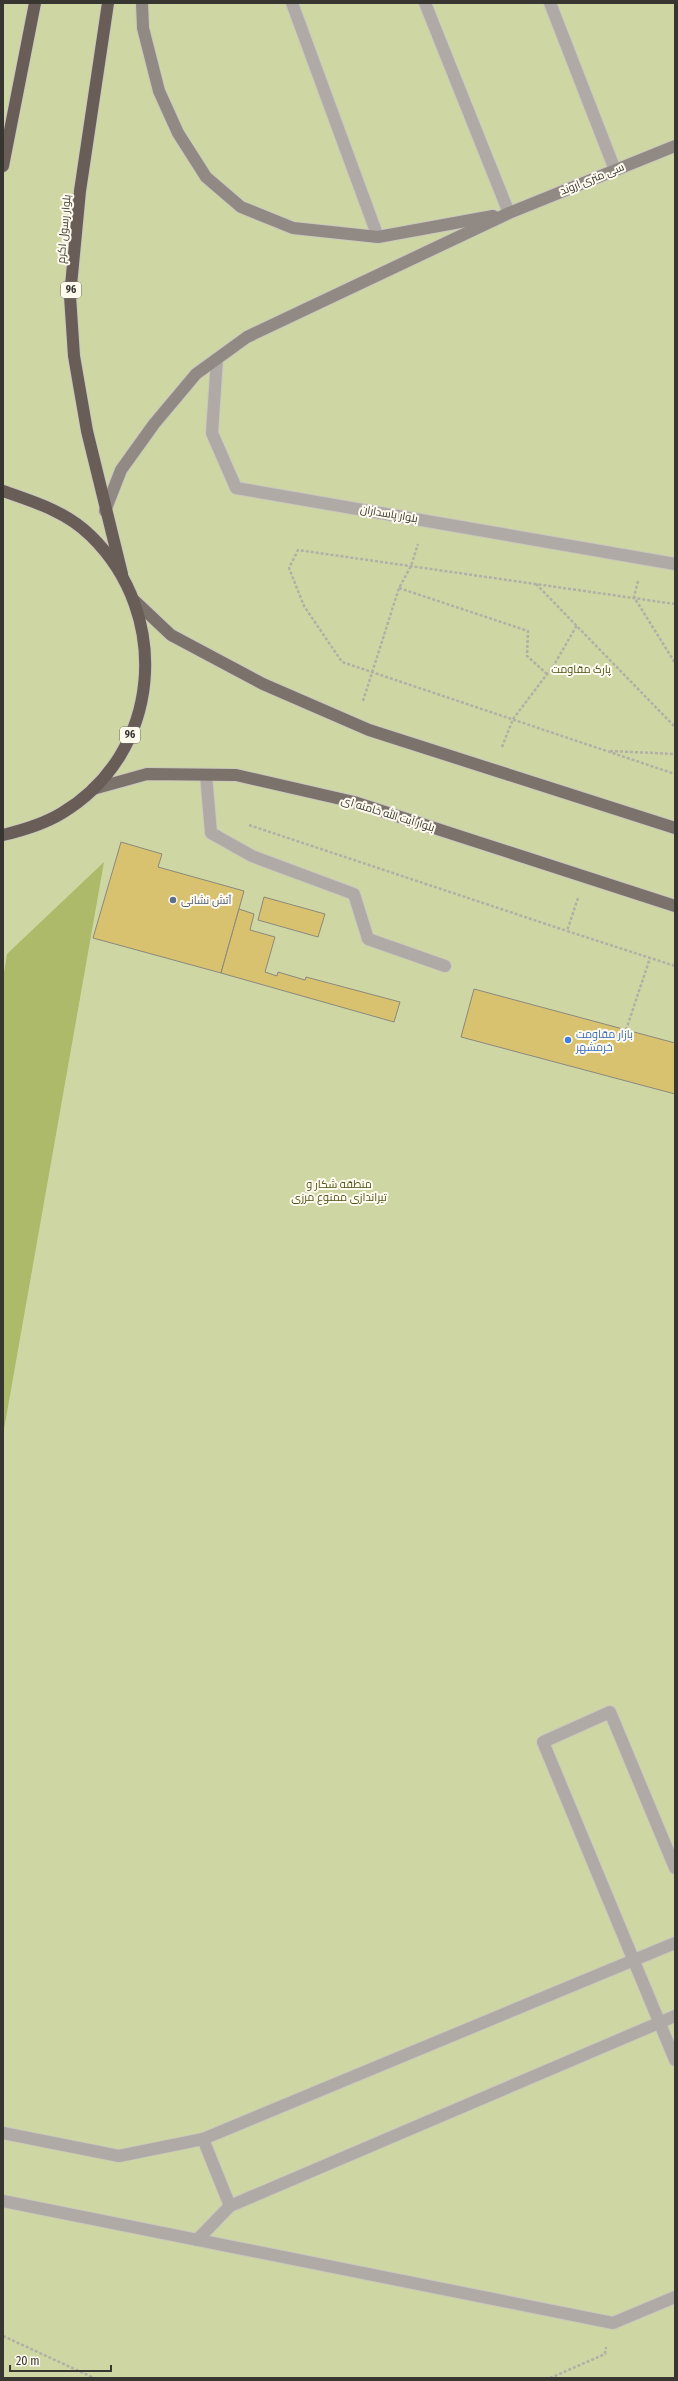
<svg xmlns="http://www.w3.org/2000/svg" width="678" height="2381" viewBox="0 0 678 2381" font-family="'Fira Sans Condensed',Cairo,sans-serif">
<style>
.green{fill:#ced7a4}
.forest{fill:#acba69}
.building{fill:#d8c270;stroke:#8b887d}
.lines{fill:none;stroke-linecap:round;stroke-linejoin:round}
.lane-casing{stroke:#cbc8be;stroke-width:14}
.street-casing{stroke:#cbc8be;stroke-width:14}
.secondary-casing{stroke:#cbc8be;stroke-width:14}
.primary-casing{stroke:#cbc8be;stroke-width:14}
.highway-casing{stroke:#cbc8be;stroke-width:14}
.path{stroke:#b2b0a6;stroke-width:2.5;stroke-dasharray:3 2;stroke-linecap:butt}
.lane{stroke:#afaaa6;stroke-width:12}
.street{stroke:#afaaa6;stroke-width:12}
.secondary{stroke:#908984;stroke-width:12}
.primary{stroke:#7b726c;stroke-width:12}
.highway{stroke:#685e57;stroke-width:12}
.service-dot{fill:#5c6f8a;stroke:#fefaee;stroke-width:1.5}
.shop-dot{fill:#3f7fe0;stroke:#fefaee;stroke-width:1.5}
.labels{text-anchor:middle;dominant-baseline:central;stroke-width:4;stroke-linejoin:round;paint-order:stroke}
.shield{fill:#fefaee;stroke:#73716a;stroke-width:1}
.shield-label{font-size:10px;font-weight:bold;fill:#373631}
.street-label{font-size:11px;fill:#373631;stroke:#fefaee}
.park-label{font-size:11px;fill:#4c5419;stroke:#fefaee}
.service-label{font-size:11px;fill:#4e5e75;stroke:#fefaee;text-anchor:start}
.shop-label{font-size:11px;fill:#366cbe;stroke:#fefaee;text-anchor:start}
</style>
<rect width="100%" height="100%" fill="#f0ede1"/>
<rect class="green" x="3" y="3" width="672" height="2375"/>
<path class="forest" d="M104,862L3,1435V979L7,954Z"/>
<g class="building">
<path d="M121,842L162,854L158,867L244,891L221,973L93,938Z"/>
<path d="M264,897L325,914L318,937L258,920Z"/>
<path d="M239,909L254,914L250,930L275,937L265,972L277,976L278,972L305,980L306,977L400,1002L394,1022L221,973Z"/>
<path d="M474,989L675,1043V1094L461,1037Z"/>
</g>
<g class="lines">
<g class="lane-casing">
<path id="lane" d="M206,775L211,833L252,856L354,894L368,939L445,966"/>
</g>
<g class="street-casing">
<g id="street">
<path d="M292,3L378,237"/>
<path d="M425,3L509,213"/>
<path d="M550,3L615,170"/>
<path d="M217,359L212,433L236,488L675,564"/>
<path d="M675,1868L610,1712L543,1742L675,2060"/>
<path d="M3,2133L119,2156L203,2139L675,1943"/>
<path d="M203,2139L230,2206"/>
<path d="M3,2201L613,2323L675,2297"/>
<path d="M197,2240L230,2206L675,2016"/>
</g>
</g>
<g class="secondary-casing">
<g id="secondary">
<path d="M142,3L143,28L159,91L178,133L206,177L241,207L293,228L378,237L493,216"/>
<path d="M105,511L121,470L154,424L196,374L247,337L509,213L675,146"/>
</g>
</g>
<g class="primary-casing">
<g id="primary">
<path d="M135,601L171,635L263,684L369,730L675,828"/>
<path d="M93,789L147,774L236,775L354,802L675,906"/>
</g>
</g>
<g class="highway-casing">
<g id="highway">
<path d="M108,3L80,191L70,296L74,356L87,431L122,574"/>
<path d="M3,166L35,3"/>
<path d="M3,491C35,502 67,512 91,536C172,615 162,753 62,813C44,824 24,830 3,835"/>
</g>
</g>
<g class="path">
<path d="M638,581L634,597L675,663"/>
<path d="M536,584L675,727"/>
<path d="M399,588L528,631L527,656L547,674"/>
<path d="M675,604L298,550L289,568L304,606L342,662L675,774"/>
<path d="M363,701L399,588L411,566L418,544"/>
<path d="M502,747L513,719L554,665L577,625"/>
<path d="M610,751L675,754"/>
<path d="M249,825L567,931"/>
<path d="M578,898L567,931L675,966"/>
<path d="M626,1030L650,958"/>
<path d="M3,2336L94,2378"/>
<path d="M550,2378L605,2354L606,2347"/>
</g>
<use href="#lane" class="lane"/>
<use href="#street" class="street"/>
<use href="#secondary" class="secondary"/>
<use href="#primary" class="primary"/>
<use href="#highway" class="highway"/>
</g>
<circle class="service-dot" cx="173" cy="900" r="4"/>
<circle class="shop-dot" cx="568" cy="1040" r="4"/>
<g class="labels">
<g class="shield">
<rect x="61" y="282" width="20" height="16" rx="3"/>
<rect x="120" y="727" width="20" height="16" rx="3"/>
</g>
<g class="shield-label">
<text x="71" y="290">96</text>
<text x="130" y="735">96</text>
</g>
<g class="street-label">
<text transform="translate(592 179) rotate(-22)">سی متری اروند</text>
<text transform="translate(64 229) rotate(-85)">بلوار رسول اکرم</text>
<text transform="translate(389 514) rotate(10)">بلوار پاسداران</text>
<text transform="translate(388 814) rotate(17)">بلوار آیت الله خامنه ای</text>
</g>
<g class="park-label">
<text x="581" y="669">پارک مقاومت</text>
<text x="339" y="1184">منطقه شکار و<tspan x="339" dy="13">تیراندازی ممنوع مرزی</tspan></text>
</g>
<g class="service-label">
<text x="181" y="900">آتش نشانی</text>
</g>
<g class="shop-label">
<text x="576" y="1034">بازار مقاومت<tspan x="576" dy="13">خرمشهر</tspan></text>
</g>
</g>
<rect width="678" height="2381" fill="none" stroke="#373631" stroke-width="8"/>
<path d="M10 2365v6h101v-6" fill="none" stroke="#373631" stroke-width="2"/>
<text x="16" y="2365" font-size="12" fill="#373631" stroke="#fefaee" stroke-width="3" paint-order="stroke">20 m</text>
</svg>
